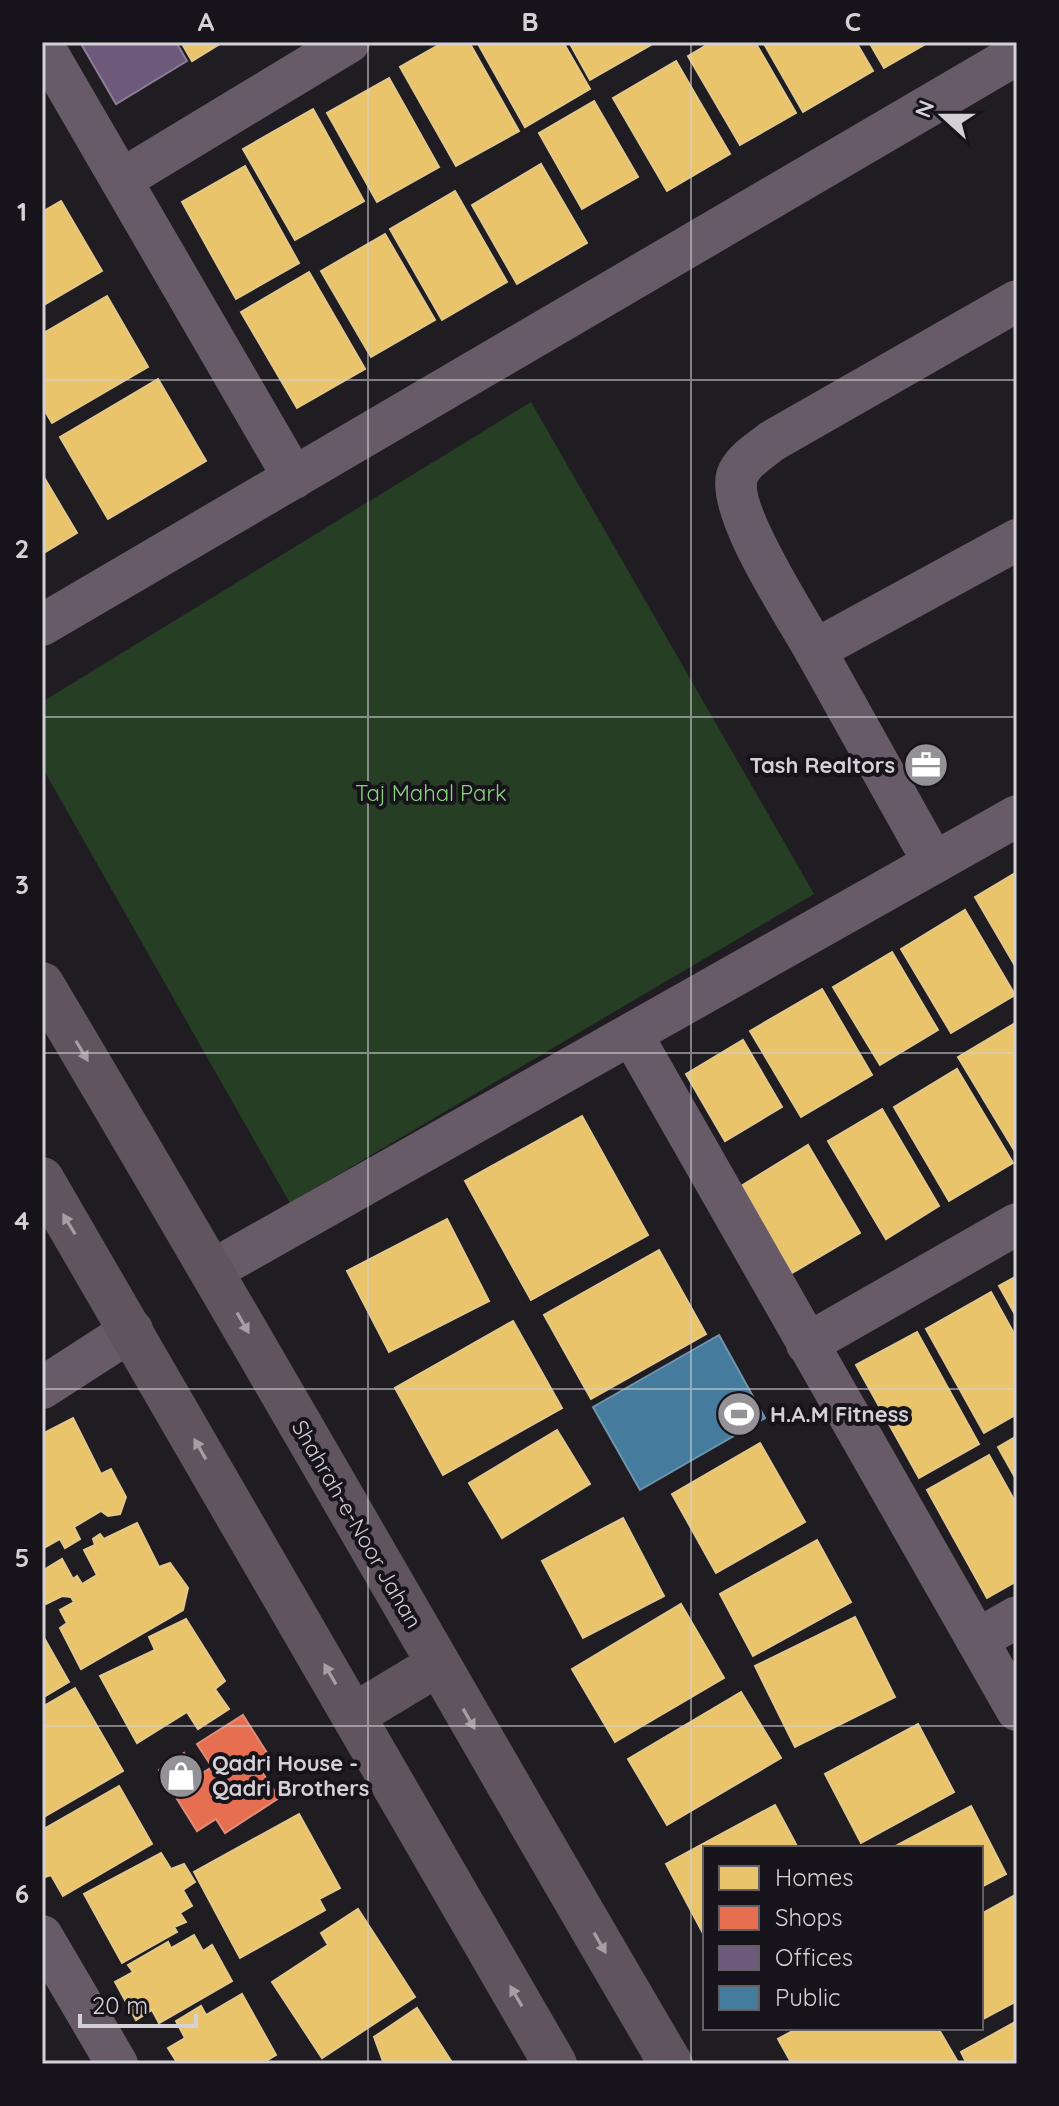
<svg xmlns="http://www.w3.org/2000/svg" width="1059" height="2106" viewBox="0 0 1059 2106" font-family="Quicksand,sans-serif">
<style>
.green{fill:#263f24}
.homes{fill:#e9c46a;stroke:#e3c88a;stroke-width:2}
.shops{fill:#e76f51;stroke:#e18c79;stroke-width:2}
.offices{fill:#6d597a;stroke:#8c7d96;stroke-width:2}
.public{fill:#457b9d;stroke:#7095ae;stroke-width:2}
.lines{fill:none;stroke-linecap:round;stroke-linejoin:round}
.minor{stroke:#675b67;stroke-width:42}
.secondary{stroke:#60545f;stroke-width:44}
.oneway{fill:#a69fa6}
.grid{fill:none;stroke:#d4d1d6;stroke-width:2;stroke-opacity:0.55}
.labels{text-anchor:middle;dominant-baseline:central;stroke-width:8;stroke-linejoin:round;paint-order:stroke}
.poi-label{font-size:22px;font-weight:bold;fill:#d4d1d6;stroke:#17131a;text-anchor:start}
.park-label{font-size:22px;fill:#8ad481;stroke:#17131a}
.street-label{font-size:22px;fill:#d4d1d6;stroke:#17131a}
.neatline{fill:none;stroke:#d4d1d6;stroke-width:3}
.grid-label{font-size:26px;text-anchor:middle;font-weight:bold;fill:#d4d1d6}
</style>
<rect width="100%" height="100%" fill="#201d22"/>
<path class="green" d="M531,402L814,894L290,1203L42,767V702Z"/>
<g class="homes">
<path d="M181,42H223L192,61Z"/>
<path d="M444,42H469L519,131L456,166L400,67Z"/>
<path d="M477,42H563L590,89L525,127Z"/>
<path d="M569,42H656L590,80Z"/>
<path d="M712,42H755L796,113L740,145L688,56Z"/>
<path d="M763,42H856L873,71L803,112Z"/>
<path d="M869,42H929L884,68Z"/>
<path d="M676,61L730,154L667,191L613,98Z"/>
<path d="M389,78L439,167L377,202L327,113Z"/>
<path d="M594,101L638,177L582,209L539,133Z"/>
<path d="M313,109L364,201L295,240L243,149Z"/>
<path d="M541,164L587,243L517,284L472,205Z"/>
<path d="M245,166L299,263L236,299L182,202Z"/>
<path d="M455,191L507,282L442,320L390,229Z"/>
<path d="M61,201L102,271L42,306V212Z"/>
<path d="M385,234L435,320L371,357L321,271Z"/>
<path d="M309,272L365,369L297,408L241,312Z"/>
<path d="M107,296L148,367L52,423L42,406V334Z"/>
<path d="M158,379L206,461L108,519L60,437Z"/>
<path d="M42,474L77,533L42,554Z"/>
<path d="M1017,872V969L975,897Z"/>
<path d="M965,910L1015,995L951,1033L901,949Z"/>
<path d="M892,952L938,1030L880,1065L833,987Z"/>
<path d="M822,989L872,1075L801,1117L750,1031Z"/>
<path d="M1017,1022V1155L958,1057Z"/>
<path d="M743,1040L782,1107L725,1141L686,1074Z"/>
<path d="M957,1069L1013,1163L949,1201L894,1107Z"/>
<path d="M882,1109L939,1206L886,1239L828,1141Z"/>
<path d="M582,1116L648,1235L531,1300L465,1181Z"/>
<path d="M808,1145L860,1233L792,1273L741,1186Z"/>
<path d="M447,1219L489,1301L389,1352L347,1271Z"/>
<path d="M659,1250L706,1334L591,1399L544,1315Z"/>
<path d="M1017,1276V1318L999,1286Z"/>
<path d="M991,1292L1017,1339V1414L984,1433L926,1329Z"/>
<path d="M513,1321L562,1408L443,1475L395,1388Z"/>
<path d="M917,1332L979,1444L919,1478L856,1365Z"/>
<path d="M73,1418L101,1474L111,1469L126,1497L120,1514L108,1516L101,1511L74,1527L80,1539L65,1548L60,1539L42,1549V1434Z"/>
<path d="M557,1430L590,1484L502,1538L469,1483Z"/>
<path d="M1017,1436V1481L998,1447Z"/>
<path d="M760,1443L805,1522L716,1573L672,1494Z"/>
<path d="M989,1455L1017,1505V1581L987,1598L927,1490Z"/>
<path d="M623,1518L664,1596L583,1638L542,1561Z"/>
<path d="M137,1523L159,1567L170,1563L188,1588L183,1610L81,1669L60,1628L67,1623L60,1610L74,1602L71,1597L62,1596L46,1604L42,1599L45,1594L42,1589V1571L62,1559L73,1579L77,1576L82,1584L97,1575L84,1550L95,1545L93,1539L100,1534L104,1539Z"/>
<path d="M817,1540L851,1602L753,1656L720,1594Z"/>
<path d="M681,1604L724,1678L615,1742L572,1669Z"/>
<path d="M855,1617L895,1697L795,1747L755,1666Z"/>
<path d="M186,1619L225,1681L215,1689L229,1709L198,1729L187,1712L137,1743L100,1676L155,1650L149,1637Z"/>
<path d="M43,1636L69,1682L42,1698V1637Z"/>
<path d="M75,1688L123,1771L42,1818V1707Z"/>
<path d="M741,1692L781,1758L667,1825L628,1759Z"/>
<path d="M918,1724L954,1792L861,1843L825,1774Z"/>
<path d="M119,1786L152,1844L63,1896L51,1875L42,1878V1830Z"/>
<path d="M775,1805L798,1848H705V1937L666,1864Z"/>
<path d="M971,1806L1006,1874L981,1887V1848H892Z"/>
<path d="M299,1814L340,1888L319,1899L325,1910L240,1958L194,1872Z"/>
<path d="M161,1853L171,1869L184,1864L195,1882L183,1890L192,1906L180,1913L186,1922L174,1927L177,1932L122,1963L84,1894Z"/>
<path d="M1017,1894V2001L981,2020V1914Z"/>
<path d="M358,1909L415,1997L322,2058L272,1982L328,1945L321,1933Z"/>
<path d="M194,1935L203,1951L212,1945L232,1981L159,2023L152,2010L136,2020L115,1982L133,1972L128,1965L168,1942L171,1948Z"/>
<path d="M242,1994L276,2055L261,2064H178L168,2048L185,2038L176,2021L201,2006L206,2015Z"/>
<path d="M417,2008L453,2064H384L374,2037Z"/>
<path d="M1017,2021V2064H967L961,2052Z"/>
<path d="M798,2028H938L959,2064H792L778,2039Z"/>
</g>
<path class="shops" d="M243,1715L267,1753L255,1761L279,1798L225,1833L216,1819L197,1831L159,1770L184,1753L199,1775L212,1767L197,1744Z"/>
<path class="offices" d="M80,42H176L187,61L116,104Z"/>
<path class="public" d="M719,1335L765,1418L640,1490L593,1407Z"/>
<g class="lines">
<g class="minor">
<path d="M42,44L294,478"/>
<path d="M121,180L349,42"/>
<path d="M42,625L1017,54"/>
<path d="M815,650C796,616 727,512 737,476C742,461 761,450 772,441L1017,301"/>
<path d="M934,863L815,650L1017,540"/>
<path d="M632,1035L1017,1710"/>
<path d="M213,1270L1017,816"/>
<path d="M807,1344L1017,1224"/>
<path d="M42,1388L132,1330"/>
<path d="M977,1640L1017,1617"/>
<path d="M42,1936L117,2064"/>
</g>
<g class="secondary">
<path d="M42,984C256,1342 460,1705 671,2064"/>
<path d="M42,1179L555,2064"/>
<path d="M354,1715L437,1665"/>
</g>
</g>
<defs><path id="oneway-solid" d="M-6-.8H1V-3.2L6.5 0L1 3.2V.8H-6Z" transform="scale(2)"/></defs>
<g class="oneway">
<use href="#oneway-solid" transform="translate(82 1051) rotate(59)"/>
<use href="#oneway-solid" transform="translate(69 1224) rotate(-121)"/>
<use href="#oneway-solid" transform="translate(243 1323) rotate(60)"/>
<use href="#oneway-solid" transform="translate(200 1449) rotate(-120)"/>
<use href="#oneway-solid" transform="translate(330 1674) rotate(-120)"/>
<use href="#oneway-solid" transform="translate(469 1719) rotate(60)"/>
<use href="#oneway-solid" transform="translate(600 1943) rotate(60)"/>
<use href="#oneway-solid" transform="translate(516 1996) rotate(-120)"/>
</g>
<path class="grid" d="M368,42V2064M691,42V2064M42,380H1017M42,717H1017M42,1053H1017M42,1389H1017M42,1726H1017"/>
<defs>
<g id="office-disc" transform="scale(2.3)"><circle r="9.5" fill="#959297" stroke="#17131a"/><path d="M-6-3h4V-5.5h4V-3h4V5H-6ZM-1-4.5V-3h2v-1.5ZM-6 0V1H6V0Z" fill="#fff"/></g>
<g id="stadium-disc" transform="scale(2.3)"><circle r="9.5" fill="#959297" stroke="#17131a"/><path d="M0-5a6.5 5 0 1 0 0 10a6.5 5 0 1 0 0-10ZM-3.5-1.8h7v3.6h-7Z" fill="#fff"/></g>
<g id="shop-disc" transform="scale(2.3)"><circle r="9.5" fill="#959297" stroke="#17131a"/><path d="M-5-2.5h2.3a2.7 3.5 0 0 1 5.4 0H5L5.5 6h-11ZM-1.5-2.5h3a1.5 2.3 0 0 0-3 0Z" fill="#fff"/></g>
</defs>
<g fill-rule="evenodd">
<use href="#office-disc" x="926" y="765"/>
<use href="#stadium-disc" x="739" y="1414"/>
<use href="#shop-disc" x="181" y="1776"/>
</g>
<g class="labels">
<g class="poi-label">
<text x="895" y="765" text-anchor="end">Tash Realtors</text>
<text x="770" y="1414">H.A.M Fitness</text>
<text x="212" y="1763">Qadri House -<tspan x="212" dy="25">Qadri Brothers</tspan></text>
</g>
<g class="park-label">
<text x="431" y="793">Taj Mahal Park</text>
</g>
<g class="street-label">
<text transform="translate(357 1524) rotate(60)">Shahrah-e-Noor Jahan</text>
</g>
</g>
<rect width="1059" height="2106" fill="none" stroke="#17131a" stroke-width="88"/>
<rect x="703" y="1846" width="280" height="184" fill="#17131a" stroke="#635f65" stroke-width="2"/>
<rect x="719" y="1866" width="40" height="24" fill="#e9c46a" stroke="#635f65" stroke-width="2"/>
<text x="775" y="1886" font-size="24" fill="#d4d1d6">Homes</text>
<rect x="719" y="1906" width="40" height="24" fill="#e76f51" stroke="#635f65" stroke-width="2"/>
<text x="775" y="1926" font-size="24" fill="#d4d1d6">Shops</text>
<rect x="719" y="1946" width="40" height="24" fill="#6d597a" stroke="#635f65" stroke-width="2"/>
<text x="775" y="1966" font-size="24" fill="#d4d1d6">Offices</text>
<rect x="719" y="1986" width="40" height="24" fill="#457b9d" stroke="#635f65" stroke-width="2"/>
<text x="775" y="2006" font-size="24" fill="#d4d1d6">Public</text>
<g transform="translate(943 116) rotate(291)" stroke="#17131a" stroke-width="6" paint-order="stroke">
<path d="M0-6L14 30L0 20L-14 30Z" fill="#d4d1d6"/>
<text y="-12" font-size="22" font-weight="bold" text-anchor="middle" fill="#d4d1d6">N</text>
</g>
<path d="M80 2014v12h116v-12" fill="none" stroke="#d4d1d6" stroke-width="4"/>
<text x="92" y="2014" font-size="24" fill="#d4d1d6" stroke="#17131a" stroke-width="6" paint-order="stroke">20 m</text>
<rect x="44" y="44" width="971" height="2018" class="neatline"/>
<g class="grid-label">
<text x="206" y="31">A</text>
<text x="530" y="31">B</text>
<text x="853" y="31">C</text>
<text x="22" y="221">1</text>
<text x="22" y="558">2</text>
<text x="22" y="894">3</text>
<text x="22" y="1230">4</text>
<text x="22" y="1567">5</text>
<text x="22" y="1903">6</text>
</g>
</svg>
